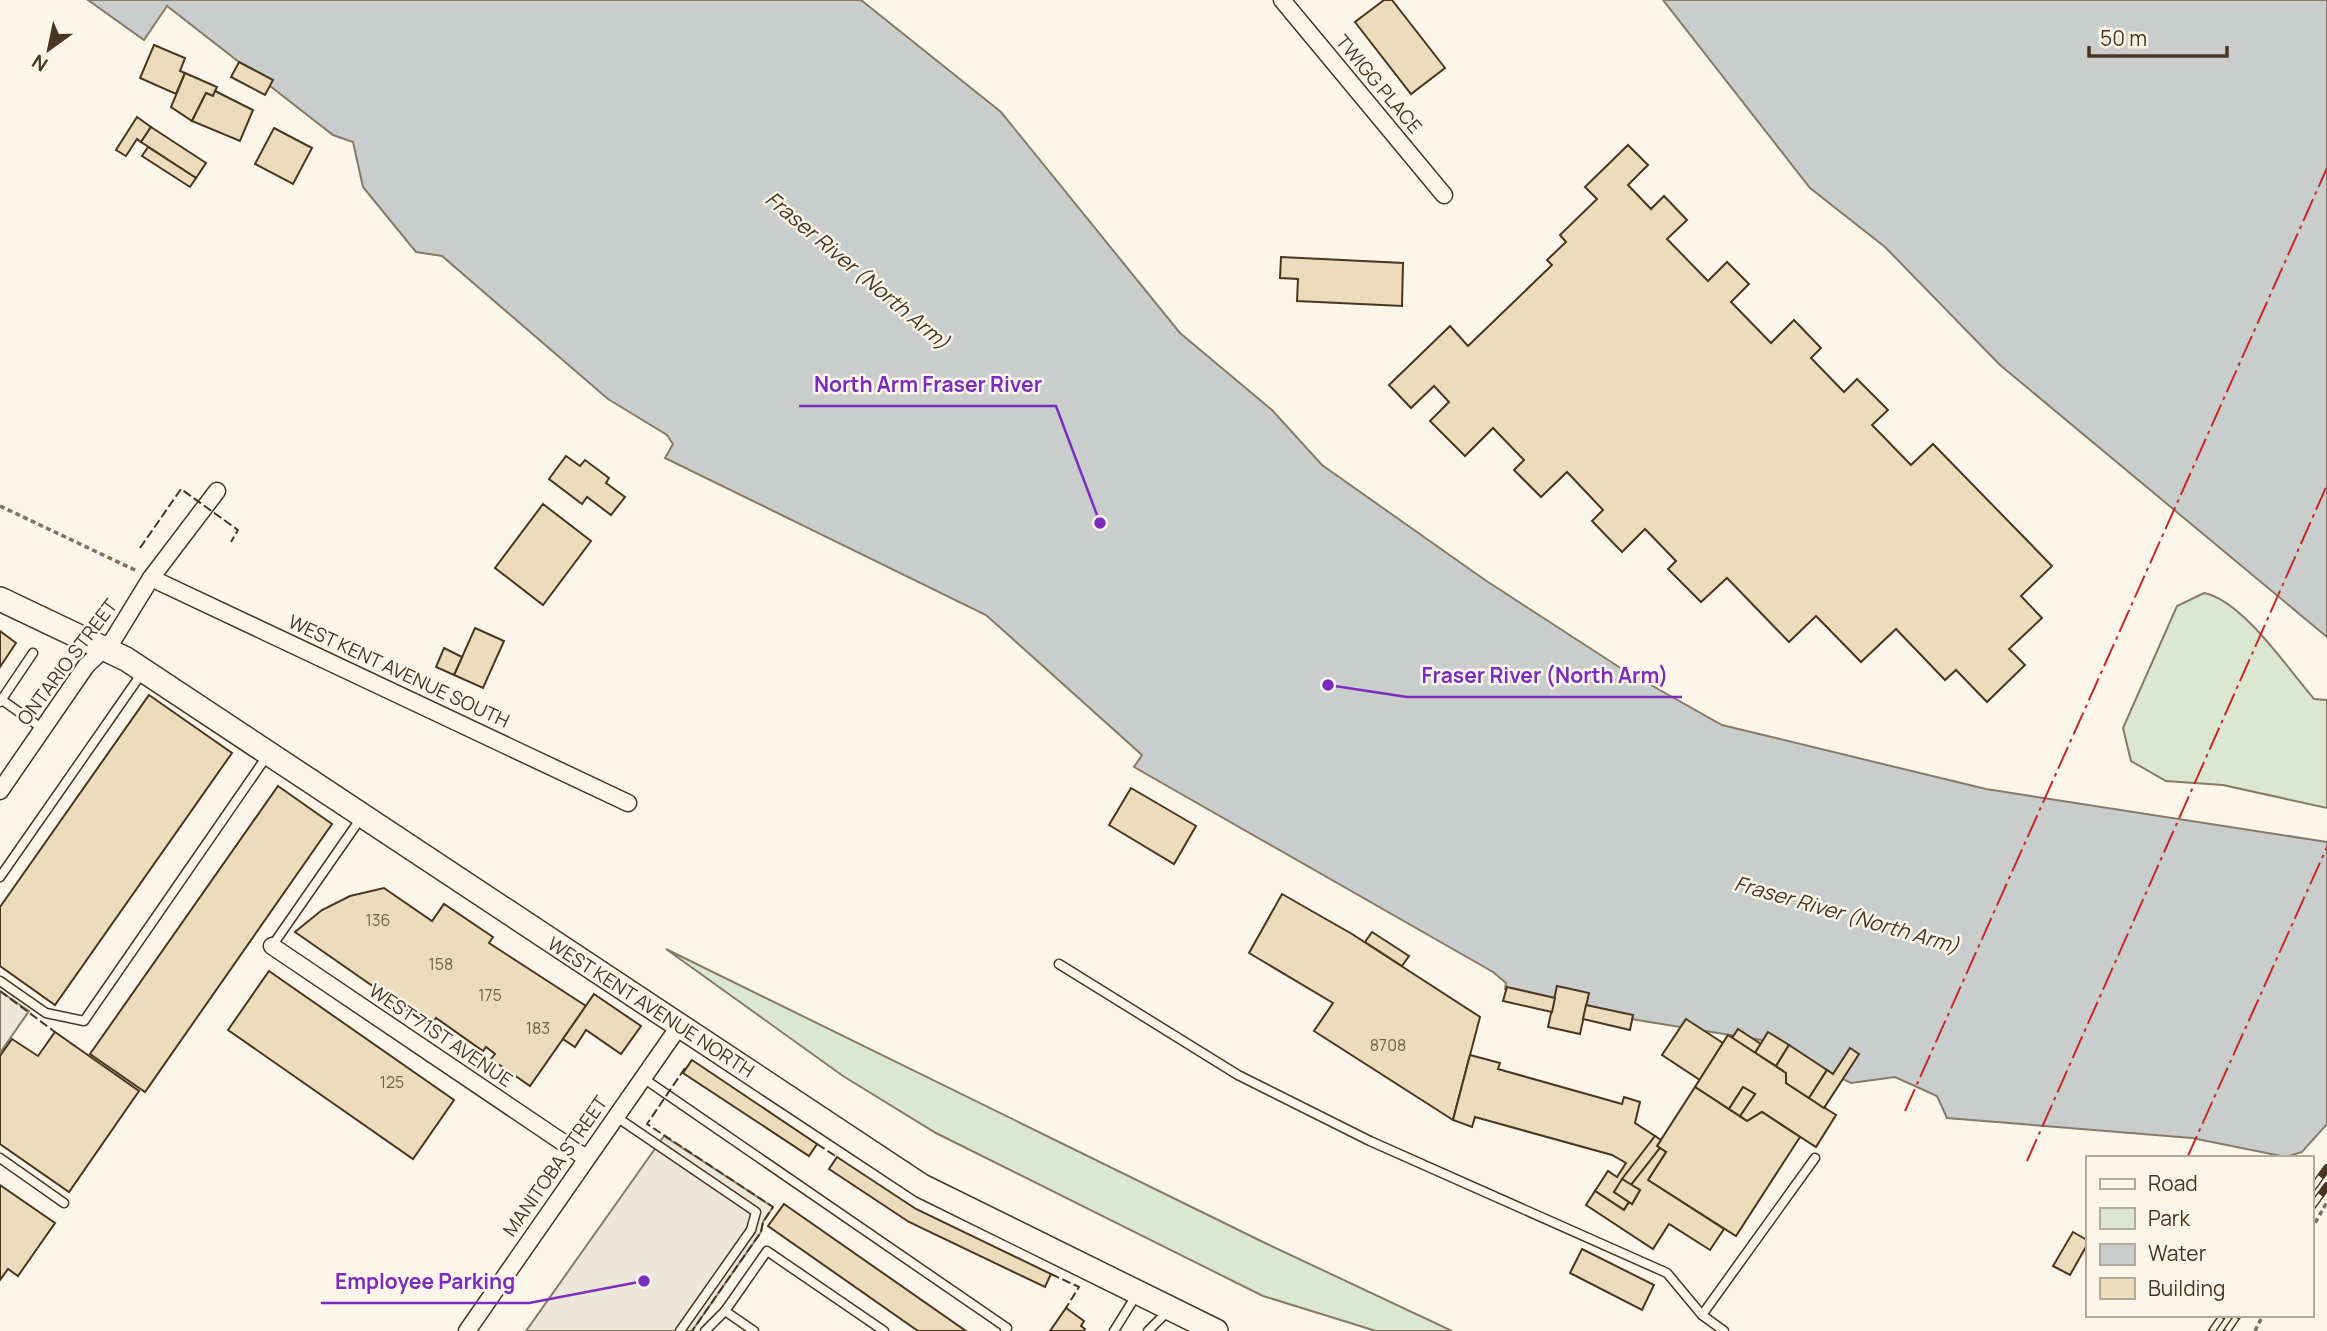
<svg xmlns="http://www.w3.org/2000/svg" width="2327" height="1331" viewBox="0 0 2327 1331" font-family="Manrope,sans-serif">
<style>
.green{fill:#dce7d0;stroke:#887966;stroke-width:2}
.parking{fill:#ede7d9;stroke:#887966;stroke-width:2}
.water{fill:#c9cecd;stroke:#887966;stroke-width:2}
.building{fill:#ecdcbc;stroke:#4a3520;stroke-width:2}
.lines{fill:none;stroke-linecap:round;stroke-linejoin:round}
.lane-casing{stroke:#4a3520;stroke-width:11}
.street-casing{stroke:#4a3520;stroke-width:19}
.secondary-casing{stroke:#4a3520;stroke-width:26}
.path{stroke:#7f6f5c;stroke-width:3.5;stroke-dasharray:5 3.5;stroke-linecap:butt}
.lane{stroke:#fbf6e9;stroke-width:8}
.street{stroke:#fbf6e9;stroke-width:16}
.secondary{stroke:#fbf6e9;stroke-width:23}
.rail-casing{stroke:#4a3520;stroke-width:8}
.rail{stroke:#fbf6e9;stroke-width:5;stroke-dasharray:16;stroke-linecap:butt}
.fence{stroke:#4a3520;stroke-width:2;stroke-dasharray:9 3.5;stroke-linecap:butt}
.power{stroke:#c62828;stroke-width:2;stroke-dasharray:24 5 3.5 5;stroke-linecap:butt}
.labels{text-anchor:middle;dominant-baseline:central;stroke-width:5;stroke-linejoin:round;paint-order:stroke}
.number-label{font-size:16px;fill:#725f47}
.street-label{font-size:19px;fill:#4a3520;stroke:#fbf6e9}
.water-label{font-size:21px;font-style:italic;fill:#4a3520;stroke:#fbf6e9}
.leader{fill:none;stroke:#7b2cbf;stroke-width:2.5}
.callout-dot{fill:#7b2cbf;stroke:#fbf6e9;stroke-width:2.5}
.callout-label{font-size:21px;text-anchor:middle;font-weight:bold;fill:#7b2cbf;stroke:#fbf6e9;stroke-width:5;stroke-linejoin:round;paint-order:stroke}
</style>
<rect width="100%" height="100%" fill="#fbf6e9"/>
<g class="green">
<path d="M2204,593C2242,600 2289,670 2314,699L2327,700V808L2223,785L2166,781L2131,761L2123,728L2177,606Z"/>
<path d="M666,949L1263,1242L1452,1331H1376L1263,1296L936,1133L843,1076Z"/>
</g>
<g class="parking">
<path d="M0,991L29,1011L0,1053Z"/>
<path d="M664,1136L773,1207L763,1222L761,1232L692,1331H526Z"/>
</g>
<g class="water">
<path d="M88,0H861L1001,112L1180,333L1272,410L1322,465L1485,580L1619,667L1722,725L1986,789L2327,842V1124L2302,1152L2286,1157L2192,1138L1947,1118L1937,1096L1895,1077L1851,1083L1761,1040L1637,1020L1505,989L1506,983L1493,972L1134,767L1142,755L986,615L665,458L673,444L667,435L608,399L442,256L416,252L363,187L353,142L333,135L167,6L144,40Z"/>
<path d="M1663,0H2327V637L2000,365L1885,247L1810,188Z"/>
</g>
<g class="building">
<path d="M1384,0H1392L1445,68L1411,94L1355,22Z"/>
<path d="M154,45L185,58L180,71L185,73L176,94L140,78Z"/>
<path d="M239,62L273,80L265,95L231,77Z"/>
<path d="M185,73L217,87L213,96L206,93L192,121L171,107Z"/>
<path d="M215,91L253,110L240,141L192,121L206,93L213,96Z"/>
<path d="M137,117L151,127L141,142L137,139L126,156L116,150Z"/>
<path d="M151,127L206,163L196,178L141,142Z"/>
<path d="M274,128L312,148L293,184L255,164Z"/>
<path d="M1628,145L1648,165L1628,185L1651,209L1664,196L1687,220L1667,239L1708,281L1727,262L1749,284L1731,302L1771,343L1794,320L1821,348L1811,358L1844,392L1857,379L1888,410L1872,425L1911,465L1933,444L2052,566L2021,596L2042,618L2009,649L2025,665L1987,702L1956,670L1945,680L1896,629L1861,662L1816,616L1789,642L1727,578L1701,602L1668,569L1676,561L1645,529L1622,552L1592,521L1603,510L1567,472L1541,497L1514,470L1524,460L1493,428L1465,456L1430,421L1449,402L1434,386L1411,408L1389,385L1450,326L1468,346L1552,265L1547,260L1566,242L1560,235L1597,199L1585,187Z"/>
<path d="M148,147L196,178L190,187L142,156Z"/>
<path d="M1281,257L1403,263L1402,306L1297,301L1298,279L1280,278Z"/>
<path d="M566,456L580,466L585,460L609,478L606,483L625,497L611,515L587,497L582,504L549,479Z"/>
<path d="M543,504L591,541L543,605L495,568Z"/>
<path d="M475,628L504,641L483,688L454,675Z"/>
<path d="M0,631L16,643L0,667Z"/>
<path d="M444,648L462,657L454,675L436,667Z"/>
<path d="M149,695L232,753L55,1005L0,966V907Z"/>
<path d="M278,786L332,824L145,1092L90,1054Z"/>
<path d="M1131,788L1196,826L1174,864L1109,825Z"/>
<path d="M384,888L432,921L444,904L493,937L489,943L586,1006L530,1086L491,1059L495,1054L486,1047L483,1051L436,1018L430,1026L295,932L322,910L350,896Z"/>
<path d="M1282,894L1352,934L1480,1017L1453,1120L1314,1031L1333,1003L1249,953Z"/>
<path d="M1372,932L1409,956L1402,966L1365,942Z"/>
<path d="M269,971L454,1100L413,1159L228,1030Z"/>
<path d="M1557,986L1589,993L1580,1034L1548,1027Z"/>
<path d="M1507,987L1555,998L1552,1012L1503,1001Z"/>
<path d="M594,994L641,1026L621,1054L586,1030L575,1047L563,1039Z"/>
<path d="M1586,1005L1633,1015L1630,1030L1583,1019Z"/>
<path d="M1686,1019L1723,1043L1700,1080L1662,1055Z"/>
<path d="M1738,1029L1761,1044L1755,1053L1732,1038Z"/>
<path d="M55,1032L139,1091L69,1192L0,1144V1056L12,1039L38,1056Z"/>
<path d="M1768,1032L1789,1045L1776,1066L1755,1053Z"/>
<path d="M1728,1035L1786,1073V1083L1836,1115L1816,1147L1762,1112L1747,1121L1740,1116L1755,1094L1743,1087L1729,1109L1695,1087Z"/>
<path d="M1789,1045L1827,1070L1809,1098L1786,1083V1073L1776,1066Z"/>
<path d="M1850,1048L1859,1054L1824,1108L1809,1098L1827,1070L1833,1074Z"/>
<path d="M1470,1055L1500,1063L1498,1069L1622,1104L1624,1097L1640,1102L1635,1123L1655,1136L1614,1192L1629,1202L1624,1210L1595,1191L1608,1171L1617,1177L1626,1163L1612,1155L1475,1117L1472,1127L1453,1120Z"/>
<path d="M692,1060L817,1144L809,1156L683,1073Z"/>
<path d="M1695,1087L1747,1121L1762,1112L1800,1137L1736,1236L1648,1180L1666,1152L1657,1146Z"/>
<path d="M1743,1087L1755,1094L1740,1116L1729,1109Z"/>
<path d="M1655,1136L1661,1140L1657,1146L1660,1148L1631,1185L1622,1179Z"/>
<path d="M1660,1148L1666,1152L1648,1180L1724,1229L1710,1250L1669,1224L1653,1249L1586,1205L1595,1191L1624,1210L1629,1202L1632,1204L1640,1190L1631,1185Z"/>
<path d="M837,1157L916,1209L1051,1274L1045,1287L909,1222L829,1169Z"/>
<path d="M1622,1179L1640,1190L1632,1204L1614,1192Z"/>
<path d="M0,1185L55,1223L18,1276L8,1269L0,1280Z"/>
<path d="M784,1204L966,1331H918L768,1226Z"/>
<path d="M2073,1232L2087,1240V1245L2070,1275L2053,1266Z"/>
<path d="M1582,1249L1654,1285L1642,1310L1570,1273Z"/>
<path d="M1066,1308L1084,1321L1081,1326L1085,1329L1084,1331H1050Z"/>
</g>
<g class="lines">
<g class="lane-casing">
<g id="lane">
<path d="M2,700L43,729"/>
<path d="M0,702L33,653"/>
<path d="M0,877L142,673"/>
<path d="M272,946L361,818"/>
<path d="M1059,964L1238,1075L1370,1141L1667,1273L1702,1315L1724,1331"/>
<path d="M0,981L46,1013L84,1021L267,756"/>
<path d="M643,1078L1007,1328L1005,1331"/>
<path d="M615,1116L756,1212L751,1230L680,1331"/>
<path d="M0,1158L64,1203"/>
<path d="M1702,1315L1815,1158"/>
<path d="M705,1331L725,1311"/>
<path d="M754,1331L725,1311L767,1251L884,1331"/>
<path d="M1114,1331L1137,1294"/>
<path d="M1148,1331L1168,1311"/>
</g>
</g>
<g class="street-casing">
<g id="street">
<path d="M1282,0L1444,195"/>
<path d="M151,578L628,803"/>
<path d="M0,791L86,666L113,640L151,578L217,491"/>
<path d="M272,946L586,1158"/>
<path d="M467,1331L680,1025"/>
</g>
</g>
<g class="secondary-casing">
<path id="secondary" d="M0,599L126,659L922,1186L1216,1331"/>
</g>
<g class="path">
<path d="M0,506L137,571"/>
<path d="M2311,1230L2327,1202"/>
<path d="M2255,1331L2263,1315"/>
</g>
<use href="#lane" class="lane"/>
<use href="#street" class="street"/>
<use href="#secondary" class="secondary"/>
<g class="rail-casing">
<g id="rail">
<path d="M2311,1190L2327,1168"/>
<path d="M2311,1208L2327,1186"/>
<path d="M2212,1331L2223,1315"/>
<path d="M2227,1331L2238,1315"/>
</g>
</g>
<use href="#rail" class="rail"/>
<g class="fence">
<path d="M140,548L181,489L238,530L231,542"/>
<path d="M0,991L55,1032"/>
<path d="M685,1068L647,1124L773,1207L763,1222L761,1232L692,1331"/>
<path d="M817,1144L837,1157"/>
<path d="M1051,1274L1079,1287L1066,1308"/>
</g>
<g class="power">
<path d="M1905,1111L2327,168"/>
<path d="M2187,1158L2327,847"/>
<path d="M2027,1161L2327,485"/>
</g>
</g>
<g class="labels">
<g class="number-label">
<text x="378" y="920">136</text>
<text x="441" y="964">158</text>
<text x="490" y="995">175</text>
<text x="538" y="1028">183</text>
<text x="1388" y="1045">8708</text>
<text x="392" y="1082">125</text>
</g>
<g class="street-label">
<text transform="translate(1379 84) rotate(50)">TWIGG PLACE</text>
<text transform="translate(67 662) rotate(-53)">ONTARIO STREET</text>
<text transform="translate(399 671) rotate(25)">WEST KENT AVENUE SOUTH</text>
<text transform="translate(651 1007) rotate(33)">WEST KENT AVENUE NORTH</text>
<text transform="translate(441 1035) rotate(34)">WEST 71ST AVENUE</text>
<text transform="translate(555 1166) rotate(-55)">MANITOBA STREET</text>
</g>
<g class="water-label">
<text transform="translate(858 270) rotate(40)">Fraser River (North Arm)</text>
<text transform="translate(1847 914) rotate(16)">Fraser River (North Arm)</text>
</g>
</g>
<path class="leader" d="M1100 523L1056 406H799M1328 685L1407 697H1682M644 1281L529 1303H321"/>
<g class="callout-dot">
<circle cx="1100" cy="523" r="7"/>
<circle cx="1328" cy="685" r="7"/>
<circle cx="644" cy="1281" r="7"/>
</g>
<g class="callout-label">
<text x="928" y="392">North Arm Fraser River</text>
<text x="1545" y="683">Fraser River (North Arm)</text>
<text x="425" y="1289">Employee Parking</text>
</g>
<rect x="2086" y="1156" width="228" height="161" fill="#fbf6e9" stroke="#b4a999" stroke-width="2"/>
<rect x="2100" y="1179" width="35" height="10" fill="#fbf6e9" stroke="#b4a999" stroke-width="2"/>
<text x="2148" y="1191" font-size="21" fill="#4a3520">Road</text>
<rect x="2100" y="1208" width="35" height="21" fill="#dce7d0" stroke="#b4a999" stroke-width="2"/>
<text x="2148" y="1226" font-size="21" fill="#4a3520">Park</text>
<rect x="2100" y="1244" width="35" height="21" fill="#c9cecd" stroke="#b4a999" stroke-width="2"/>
<text x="2148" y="1261" font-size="21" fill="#4a3520">Water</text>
<rect x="2100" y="1278" width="35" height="21" fill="#ecdcbc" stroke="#b4a999" stroke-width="2"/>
<text x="2148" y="1296" font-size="21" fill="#4a3520">Building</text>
<g transform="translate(49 49) rotate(213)" stroke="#fbf6e9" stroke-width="5" paint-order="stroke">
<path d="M0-5L12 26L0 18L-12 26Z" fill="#4a3520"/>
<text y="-10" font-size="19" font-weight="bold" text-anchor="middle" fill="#4a3520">N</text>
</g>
<path d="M2089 46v10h138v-10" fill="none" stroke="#4a3520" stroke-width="3.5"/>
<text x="2100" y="46" font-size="21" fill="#4a3520" stroke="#fbf6e9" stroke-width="5" paint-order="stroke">50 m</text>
</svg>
